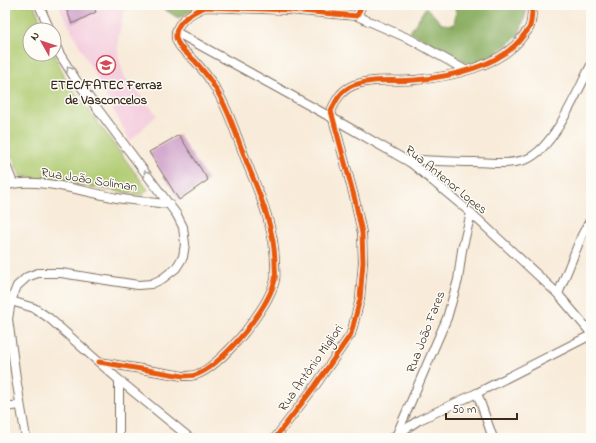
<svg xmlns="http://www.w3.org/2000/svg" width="596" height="443" viewBox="0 0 596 443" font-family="'Indie Flower',sans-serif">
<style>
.built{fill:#f4cfde}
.green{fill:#afca70;stroke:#757a47}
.forest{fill:#8bae62;stroke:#636c40}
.building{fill:#ce9fc8}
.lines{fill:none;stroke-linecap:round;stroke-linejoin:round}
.street-casing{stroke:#7d6e5f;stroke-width:10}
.street{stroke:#fff;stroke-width:8}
.cycleway-casing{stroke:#fdfcf7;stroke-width:8}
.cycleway{stroke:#e8590c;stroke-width:5}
.oneway{stroke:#a79f9a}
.labels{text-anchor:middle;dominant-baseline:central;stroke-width:3;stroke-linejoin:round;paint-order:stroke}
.poi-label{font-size:13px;font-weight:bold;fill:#3b2a1e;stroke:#fdfcf7}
.street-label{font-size:13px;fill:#3b2a1e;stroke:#fdfcf7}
</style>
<rect width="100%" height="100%" fill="#fdfcf7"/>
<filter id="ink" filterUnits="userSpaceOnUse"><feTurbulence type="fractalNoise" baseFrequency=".025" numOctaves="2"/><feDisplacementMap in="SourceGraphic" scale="8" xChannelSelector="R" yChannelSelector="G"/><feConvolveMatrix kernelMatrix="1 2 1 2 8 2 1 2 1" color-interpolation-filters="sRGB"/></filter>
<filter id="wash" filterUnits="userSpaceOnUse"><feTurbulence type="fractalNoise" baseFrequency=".012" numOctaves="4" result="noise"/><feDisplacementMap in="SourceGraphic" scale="16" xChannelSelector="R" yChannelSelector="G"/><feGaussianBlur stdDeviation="0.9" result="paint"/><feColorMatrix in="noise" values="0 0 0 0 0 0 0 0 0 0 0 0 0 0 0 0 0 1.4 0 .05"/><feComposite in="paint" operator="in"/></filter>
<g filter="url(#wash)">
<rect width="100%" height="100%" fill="#f8ebd9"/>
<path class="built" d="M58,5H130L124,12L118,37V55L124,76L157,115L130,141Z"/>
<path class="green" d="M5,5H34L44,30H30V54H54V53L66,80L148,190L143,195L20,176L5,138Z"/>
<g class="forest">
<path d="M158,5H204L178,18Z"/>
<path d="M305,5H349L347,10Z"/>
<path d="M454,5H526V13L519,35L495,54L472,65L410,32L426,7L442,24L454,25L456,12Z"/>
</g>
<g id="blocks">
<g class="building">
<path d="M65,5H93L96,12L72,24Z"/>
<path d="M179,135L208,180L179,200L149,152Z"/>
</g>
</g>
</g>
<g filter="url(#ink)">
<use href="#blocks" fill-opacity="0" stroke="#7d6e5f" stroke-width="1"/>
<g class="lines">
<g class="street-casing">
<g id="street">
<path d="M39,5L50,30"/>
<path d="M357,16L412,40L465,70"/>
<path d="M176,32L334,119L411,163L471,213L558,294L591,333"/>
<path d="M5,163L13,183"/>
<path d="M411,163L421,160C439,161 457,162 475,162C492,163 510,165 527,159C554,148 578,90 591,65"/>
<path d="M5,186C34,175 92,194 123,199C139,201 154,203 170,204"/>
<path d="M558,294L582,235L591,219"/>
<path d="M11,301L34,308L49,318L119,380L190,438"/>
<path d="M99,362L183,376C187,376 192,376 195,375C211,371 235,344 245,332C257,316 270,299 275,280C276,275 275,269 275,264C275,229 260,195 247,163C236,135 228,107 212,83C207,75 201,68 195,61C189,55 178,48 176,38C174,22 193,12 205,7L289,10L357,16L362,5"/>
<path d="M119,380V438"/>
<path d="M477,393L493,438"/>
<path d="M5,407L20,405"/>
<path d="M397,434L447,318L458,280L462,250L471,213"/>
<path d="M26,438L16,378L8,319L11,301L17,286L27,277L38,273H61L138,285L151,284L162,279L176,268L183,257L185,244L183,227L177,215L76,80L59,53L54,40"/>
<path d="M275,438L315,386L351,334L360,299L363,262L362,233L355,200L331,111C336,100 341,90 354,85C374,78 395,82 415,80C450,77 502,66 523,36C525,33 529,30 530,26C532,20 532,12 532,5"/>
<path d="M392,438L419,420L477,393L591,335"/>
</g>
</g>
<use href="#street" class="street"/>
<g class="cycleway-casing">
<g id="cycleway">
<path d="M99,362L183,376C187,376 192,376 195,375C211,371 235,344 245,332C257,316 270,299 275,280C276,275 275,269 275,264C275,229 260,195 247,163C236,135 228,107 212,83C207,75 201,68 195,61C189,55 178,48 176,38C174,22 193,12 205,7L289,10L357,16L362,5"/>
<path d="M275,438L315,386L351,334L360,299L363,262L362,233L355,200L331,111C336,100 341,90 354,85C374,78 395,82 415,80C450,77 502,66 523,36C525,33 529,30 530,26C532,20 532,12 532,5"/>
</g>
</g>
<use href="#cycleway" class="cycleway"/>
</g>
<defs><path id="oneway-chevron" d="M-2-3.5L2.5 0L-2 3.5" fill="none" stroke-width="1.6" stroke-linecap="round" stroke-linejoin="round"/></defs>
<g class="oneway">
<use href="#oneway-chevron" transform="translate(69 69) rotate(-121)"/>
<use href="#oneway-chevron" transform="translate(146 173) rotate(-127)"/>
</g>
</g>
<defs>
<g id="university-ring" transform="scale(1)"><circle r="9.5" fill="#fdfcf7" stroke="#d1495b" stroke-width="1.5"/><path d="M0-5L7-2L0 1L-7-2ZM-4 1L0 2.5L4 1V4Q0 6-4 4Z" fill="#d1495b"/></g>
</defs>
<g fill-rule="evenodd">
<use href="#university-ring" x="106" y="65"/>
</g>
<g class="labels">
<g class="poi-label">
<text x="106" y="85">ETEC/FATEC Ferraz<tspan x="106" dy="15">de Vasconcelos</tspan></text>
</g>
<g class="street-label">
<text transform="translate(89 180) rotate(9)">Rua João Soliman</text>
<text transform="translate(446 180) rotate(39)">Rua Antenor Lopes</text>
<text transform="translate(426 332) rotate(-69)">Rua João Fares</text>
<text transform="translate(311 368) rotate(-55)">Rua Antônio Migliori</text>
</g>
</g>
<rect width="596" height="443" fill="none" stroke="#fdfcf7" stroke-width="20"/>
<g transform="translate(42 42) rotate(309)"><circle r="19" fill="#fdfcf7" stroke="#afa8a0"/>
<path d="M0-3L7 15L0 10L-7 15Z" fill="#d1495b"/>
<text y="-6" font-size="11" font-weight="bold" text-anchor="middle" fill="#3b2a1e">N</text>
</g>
<path d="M446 413v6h71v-6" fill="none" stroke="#3b2a1e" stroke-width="2"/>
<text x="452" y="413" font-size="12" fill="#3b2a1e" stroke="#fdfcf7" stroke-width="3" paint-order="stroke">50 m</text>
</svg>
